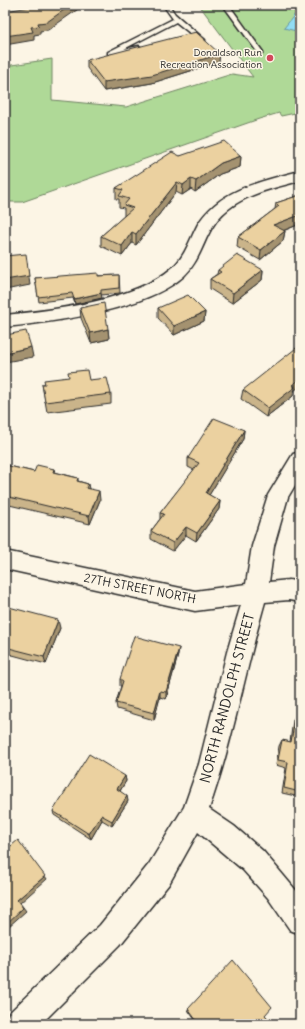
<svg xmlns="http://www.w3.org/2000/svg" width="305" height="1029" viewBox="0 0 305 1029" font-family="Delius,sans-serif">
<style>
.green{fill:#afd997;stroke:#6d8261}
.water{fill:#92ddf3;stroke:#6996a3}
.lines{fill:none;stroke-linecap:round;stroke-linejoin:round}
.service-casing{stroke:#2b2b2b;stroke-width:3}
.minor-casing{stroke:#2b2b2b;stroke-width:3}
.service{fill:#fcf5e5;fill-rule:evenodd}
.minor{fill:#fcf5e5;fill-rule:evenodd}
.wall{fill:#cab48a;stroke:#2b2b2b}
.shaded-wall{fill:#a49270;stroke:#2b2b2b}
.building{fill:#ebd1a0;stroke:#2b2b2b}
.poi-dot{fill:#d1495b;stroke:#fcf5e5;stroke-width:1.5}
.labels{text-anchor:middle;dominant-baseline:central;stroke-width:3;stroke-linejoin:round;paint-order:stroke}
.far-poi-label{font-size:10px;fill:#2b2b2b;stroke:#fcf5e5;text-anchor:end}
.street-label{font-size:12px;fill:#2b2b2b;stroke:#fcf5e5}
.near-street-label{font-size:14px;fill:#2b2b2b;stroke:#fcf5e5}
</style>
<rect width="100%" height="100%" fill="#fcf5e5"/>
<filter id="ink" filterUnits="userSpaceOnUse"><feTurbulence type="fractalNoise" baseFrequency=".025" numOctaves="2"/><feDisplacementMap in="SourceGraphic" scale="8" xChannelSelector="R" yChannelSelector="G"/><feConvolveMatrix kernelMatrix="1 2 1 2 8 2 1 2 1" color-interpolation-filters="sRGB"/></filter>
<g filter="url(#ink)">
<path class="green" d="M199,5H300V112L281,116L279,113L259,119L22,202H5V66L52,59V100L126,107L232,74L253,77Z"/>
<path class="water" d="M300,8V32L284,28Z"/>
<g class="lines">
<g class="service-casing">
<g id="service">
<path d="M163,5H169L175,14L205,40V42H201L176,22L124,49L139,46L141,47V49L108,54V52L173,19Z"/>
<path d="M223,5H229L263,52L262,53H258Z"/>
</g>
</g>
<g class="minor-casing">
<g id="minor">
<path d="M300,171V181C269,189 231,197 213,226C203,242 199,262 184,276C146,310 55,322 5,327V315C54,310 134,301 172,268C185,257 190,239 198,224C220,189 262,181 300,171Z"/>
<path d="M300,452V477L288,497L274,546L269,582L289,580L300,582V602L289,600L265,602C245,671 233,741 209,809L234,826L263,851L299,894L300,934L290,930L268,898L243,870L198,832L169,884L120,945L41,1024H5L9,1013L100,925L149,864L184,807L199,764L227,652L241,605L195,611L5,569V551L195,591L246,584L252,546L268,495L293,454Z"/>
</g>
</g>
<use href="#service" class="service"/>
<use href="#minor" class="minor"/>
</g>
<g class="wall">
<path d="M87,60L219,62L152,83L104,91L87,68Z"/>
<path d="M180,156H241L240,167L220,174L195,192L191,189L182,195L176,192L136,245L132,243L122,256L101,246V236L124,216V208L119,207V199H116V188Z"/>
<path d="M300,195V224L283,231H285L283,241L260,260L237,247L238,237L275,209L276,203Z"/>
<path d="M218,270H263L262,280L232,303L210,289V279L217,274Z"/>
<path d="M119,275L120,293L101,295L102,298L75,304L73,298L39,302L35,278Z"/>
<path d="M80,308L108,329L109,339L91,343L81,318Z"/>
<path d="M158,308L205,312L204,321L174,335L158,318Z"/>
<path d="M89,380L111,394V404L47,412L42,384Z"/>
<path d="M243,390L294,391L293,396L266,417L241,399Z"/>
<path d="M244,430L243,439L209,495L220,501L219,509L196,541L186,535L173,551L151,539V531L160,519V513L194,470L188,467V458Z"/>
<path d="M5,465L34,472L54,469L55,472L78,478V481L88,484L89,489L100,500L90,524L5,504Z"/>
<path d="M5,606L60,628L46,664L5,653Z"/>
<path d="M178,655L166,699L160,697L154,720L117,709L116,703L121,686H120V679Z"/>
<path d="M296,714L300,715V797L282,793L286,768L276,765L279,746L282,740L290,742L293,720Z"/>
<path d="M125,776L126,781L120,791L128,801L112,826L102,820L91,839L54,815L53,811Z"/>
<path d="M188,1009L265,1015L273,1024H198L188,1010Z"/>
</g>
<g class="shaded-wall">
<path d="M71,5H84L48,30L40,31V34L34,35V40L5,45V36L31,27Z"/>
<path d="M220,54L219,62L152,83L104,91V82Z"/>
<path d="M241,156L240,167L220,174L195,192L196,181L221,163Z"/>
<path d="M191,179V189L182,195L183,185Z"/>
<path d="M177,182L176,192L136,245V234Z"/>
<path d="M300,215V224L272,235L273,225Z"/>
<path d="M285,231L283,241L260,260L261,250Z"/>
<path d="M132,232V243L122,256V246Z"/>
<path d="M27,264L30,285L5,290V280Z"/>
<path d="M263,270L262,280L232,303L233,293Z"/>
<path d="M101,293L102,298L75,304L74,299Z"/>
<path d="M205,312L204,321L174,335V326Z"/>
<path d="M108,329L109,339L91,343L90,333Z"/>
<path d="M31,347L33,357L5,362V353Z"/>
<path d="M300,379V386L294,391L293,396L266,417L268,408L292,385Z"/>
<path d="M244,430L243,439L205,502L206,493Z"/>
<path d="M99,491L100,500L90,524L89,516Z"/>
<path d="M220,501L219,509L196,541L197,533Z"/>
<path d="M186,527V535L173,551V543Z"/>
<path d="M58,620L60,628L46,664L44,657Z"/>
<path d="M179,648L178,655L166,699V692Z"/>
<path d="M160,691V697L154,720V713Z"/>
<path d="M125,776L126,781L118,794L117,789Z"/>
<path d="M127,796L128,801L112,826V821Z"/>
<path d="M101,815L102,820L91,839L89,834Z"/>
<path d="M45,876L47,879L20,903L26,911L8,927L5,925L17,900Z"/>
</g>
<g class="building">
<path d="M43,5H71L47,22L38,23L39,26L31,27L33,32L5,36V11Z"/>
<path d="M196,32L220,54L152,75L104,82L87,60Z"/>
<path d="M224,141L241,156L221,163L196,181L191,179L183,185L177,182L136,234L132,232L122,246L101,236L133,208L124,205L129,199L119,196L123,190L116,188L172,152L180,156Z"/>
<path d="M300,195V215L273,225L285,231L261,250L238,237L279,206L276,203Z"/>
<path d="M26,254L29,276L5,280V256Z"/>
<path d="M237,255L263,270L233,293L210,279L221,272L218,270Z"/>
<path d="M98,273V276L119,275V288L101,290V293L74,299L72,293L38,297L35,278Z"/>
<path d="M188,295L205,312L174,326L158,308Z"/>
<path d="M104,303L108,329L90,333L80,308Z"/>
<path d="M26,331L31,347L5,353V333L6,335Z"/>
<path d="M300,345V379L292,385L295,387L268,408L243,390Z"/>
<path d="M87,370L89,380L107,378L111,394L45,402L42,384H45L44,380L69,377L68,372Z"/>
<path d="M214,418L244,430L206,493L220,501L197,533L186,527L173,543L151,531L164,514L160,513L199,463L188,458Z"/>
<path d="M5,465L34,472L37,465L54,469L53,472L78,478L77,481L88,484L86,488L99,491L89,516L5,496Z"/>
<path d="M5,606L58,620L44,657L5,647Z"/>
<path d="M134,636L179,648L166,692L160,691L154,713L116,703L123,681L120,679Z"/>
<path d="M296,714L300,715V792L284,788L288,762L278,760L282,740L291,742Z"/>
<path d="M89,754L125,776L117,789L127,796L112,821L101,815L89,834L53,811Z"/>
<path d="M18,840L45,876L17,900L23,908L5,925V851Z"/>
<path d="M233,960L272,1007L265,1015L273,1024H199L188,1009Z"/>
<path d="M130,1021L133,1024H128Z"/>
</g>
</g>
<circle class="poi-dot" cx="270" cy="58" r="4"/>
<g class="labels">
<g class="far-poi-label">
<text x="262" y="52">Donaldson Run<tspan x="262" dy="12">Recreation Association</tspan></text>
</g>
<g class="street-label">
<text transform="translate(140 588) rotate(11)">27TH STREET NORTH</text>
</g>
<g class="near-street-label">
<text transform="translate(227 698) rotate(-75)">NORTH RANDOLPH STREET</text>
</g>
</g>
<rect width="305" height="1029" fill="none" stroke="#fcf5e5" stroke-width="20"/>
<rect x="10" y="10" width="285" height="1009" fill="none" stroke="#2b2b2b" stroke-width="1.5" filter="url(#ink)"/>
</svg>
